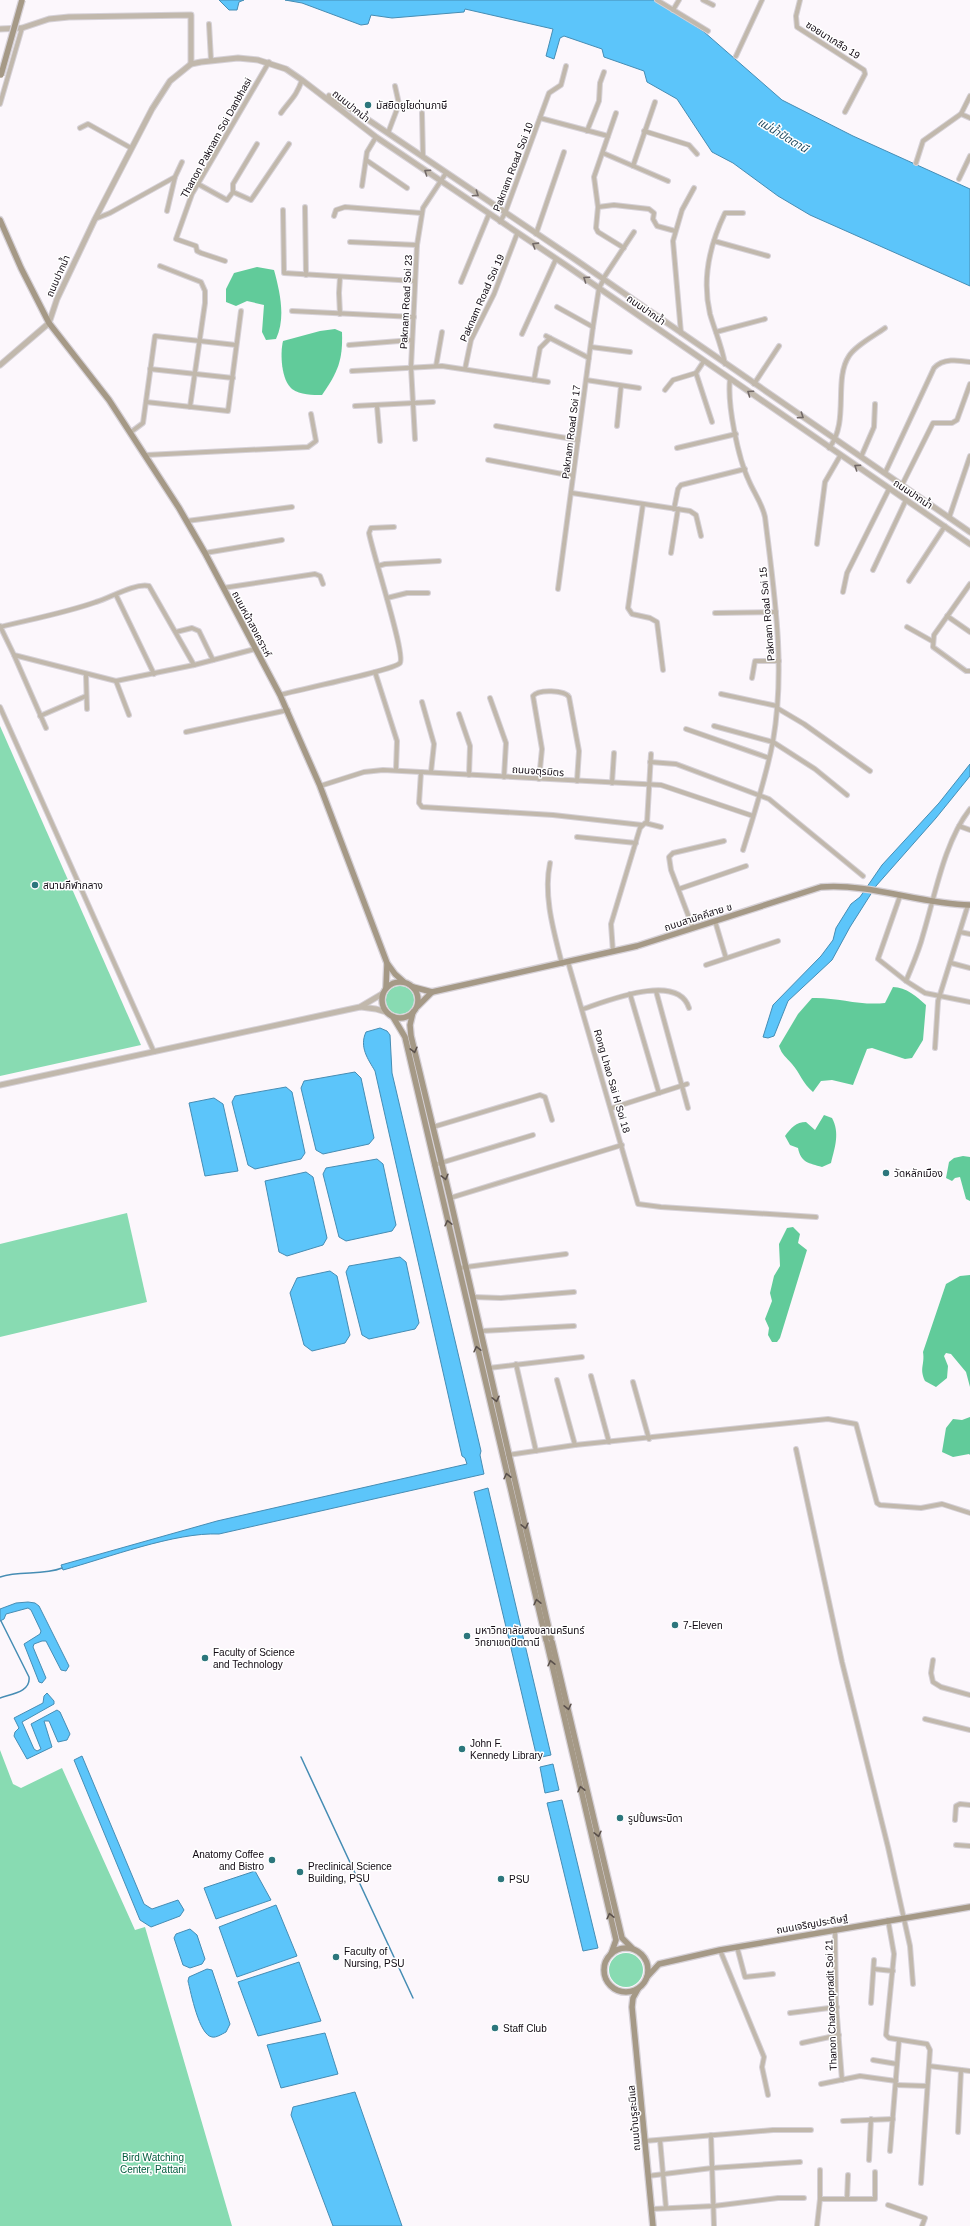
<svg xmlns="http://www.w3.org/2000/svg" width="970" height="2226" viewBox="0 0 970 2226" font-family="Helvetica,'Noto Sans Thai',sans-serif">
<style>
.green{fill:#88dbb2}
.forest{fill:#61cb9a}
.water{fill:#5cc5fa;stroke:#468db4}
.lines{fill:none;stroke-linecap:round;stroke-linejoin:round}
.stream{stroke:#468db4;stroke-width:1.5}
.minor-casing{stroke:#d6d1d7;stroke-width:6}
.tertiary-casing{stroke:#d6d1d7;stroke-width:7}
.secondary-casing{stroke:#d6d1d7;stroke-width:8}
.minor{stroke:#c1b8ac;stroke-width:4}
.tertiary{stroke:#c1b8ac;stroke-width:5}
.secondary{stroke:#a59986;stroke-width:5.5}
.secondary-bridge-casing{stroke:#d6d1d7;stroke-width:8;stroke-linecap:butt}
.secondary-bridge{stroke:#a59986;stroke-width:5.5}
.oneway{stroke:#726967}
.oneway2{stroke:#5b514c}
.poi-dot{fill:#2c767c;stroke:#fff;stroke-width:1.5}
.labels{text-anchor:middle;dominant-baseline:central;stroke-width:3;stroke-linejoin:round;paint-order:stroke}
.street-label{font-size:10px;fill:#110912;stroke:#fff}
.poi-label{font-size:10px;fill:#110912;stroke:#fff;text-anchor:start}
.park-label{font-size:10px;fill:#005b3c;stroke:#fff}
.water-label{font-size:11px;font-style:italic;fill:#1e4a60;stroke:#fff}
</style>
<rect width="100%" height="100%" fill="#fcf7fc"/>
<g class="green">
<path d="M0,726L141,1045L0,1076Z"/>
<circle cx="400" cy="1000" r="14"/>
<path d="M127,1213L147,1302L0,1337V1244Z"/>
<path d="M0,1750L13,1784L21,1788L62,1768L135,1930L145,1927L232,2226H0Z"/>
<circle cx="626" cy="1970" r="17"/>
</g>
<g class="forest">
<path d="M257,267L274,270C280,292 286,318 276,339L266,340L262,332L264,305L247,301L236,306L226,302V289L234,273Z"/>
<path d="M335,329L342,332C343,360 338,372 322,395C313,395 300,395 292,389C281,380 280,353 283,341L320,331Z"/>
<path d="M893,987C906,987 917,997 926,1005L923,1040L912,1058L905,1059L872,1048L867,1049L853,1085L832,1080L821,1081L813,1092C803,1084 800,1073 792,1064C786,1057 782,1055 779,1046L798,1014L812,998C837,997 860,1006 885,1003Z"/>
<path d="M824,1115L832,1118C840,1133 835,1147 831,1163L822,1167C809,1163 801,1163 798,1148L790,1145L785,1136C791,1128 796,1122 806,1122L815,1130Z"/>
<path d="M963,1156L970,1157V1201L966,1199L960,1177L955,1178L952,1181L946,1178L949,1162L954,1158Z"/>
<path d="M793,1227L800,1234L798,1243L807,1250L780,1338L777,1342H772L768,1335L769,1328L765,1319L772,1301L770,1293L774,1276L780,1266L779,1244L787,1228Z"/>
<path d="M970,1275V1387L966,1372L951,1354L946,1353L944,1356L948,1366L947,1378L936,1387L925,1381C919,1368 925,1365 923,1352L946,1284L960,1276Z"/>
<path d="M970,1417V1455L969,1454L953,1457L942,1452L946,1428L953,1419L962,1420Z"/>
</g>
<g class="water">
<path d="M219,0H244L239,2L237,10H229Z"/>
<path d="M285,0H655L703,31L782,100L853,136L970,189V286L810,215L778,196L733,163L712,152L677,99L647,82L644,71L604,57L602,49L564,36L560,38L554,59L546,56L553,29L465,9L464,12L392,18L371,15L368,24L361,25L302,3Z"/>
<path d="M970,764V776L936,818L876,886L850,927L832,960L788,1001L774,1036L768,1038L763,1037L773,1005L821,956L833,940L836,928L851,904L860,897L882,865L939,803Z"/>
<path d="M380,1028L387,1031L390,1035L392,1073L481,1451L480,1455L484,1474L219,1534C175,1532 107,1558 63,1570L61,1565L217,1521L467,1464L465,1458L462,1456L375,1071C368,1059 359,1047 366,1032Z"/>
<path d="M355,1072L361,1078L374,1138L369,1144L323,1154L316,1150L301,1088L304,1081Z"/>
<path d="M286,1087L292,1092L305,1153L301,1159L255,1169L248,1165L232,1102L235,1096Z"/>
<path d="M214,1098L223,1104L238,1171L205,1176L189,1103Z"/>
<path d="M377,1159L383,1164L396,1225L392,1231L346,1241L339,1237L323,1174L326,1168Z"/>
<path d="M306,1172L313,1177L327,1238L323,1245L287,1256L279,1252L265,1181Z"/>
<path d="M400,1257L406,1262L419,1323L415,1329L369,1339L362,1335L346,1272L349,1266Z"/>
<path d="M330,1271L337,1276L350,1335L345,1343L312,1351L304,1345L290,1293L297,1278Z"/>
<path d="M488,1488L551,1755L537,1758L474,1492Z"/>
<path d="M28,1602L35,1603L39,1606L69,1666L66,1671L61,1670L46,1641H42L34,1644L33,1647L46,1678L42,1683L39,1682L24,1644L40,1634L41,1631L31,1610L28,1608L6,1614L4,1619L0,1621V1609L16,1603Z"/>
<path d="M47,1693L54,1701V1704L22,1722L34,1749L37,1751L41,1749L31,1724L57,1710L60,1712L70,1734L67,1740L58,1742L49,1721H44L52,1747L27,1759L14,1736L15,1732L19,1728L14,1718L43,1703L44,1696Z"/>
<path d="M82,1756L144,1904L152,1909L178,1900L184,1910L180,1916L151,1927L140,1920L74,1760Z"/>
<path d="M553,1764L559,1790L545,1793L540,1767Z"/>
<path d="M562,1800L598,1948L583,1951L547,1803Z"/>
<path d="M255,1871L271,1900L216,1919L204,1888Z"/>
<path d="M276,1905L297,1956L237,1977L219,1927Z"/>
<path d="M190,1929L197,1935L205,1959L202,1964L190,1968L183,1965L174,1938L176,1934Z"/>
<path d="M299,1962L321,2021L258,2036L238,1982Z"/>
<path d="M207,1969L212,1970L230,2024L226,2032C222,2034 216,2038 212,2037C199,2035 191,1993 188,1981L189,1977Z"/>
<path d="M325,2033L338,2074L281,2088L267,2045Z"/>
<path d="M355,2092L402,2226H333L291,2115L293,2107Z"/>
</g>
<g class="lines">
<g class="stream">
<path d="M0,1577C20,1570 42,1576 62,1568"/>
<path d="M0,1698C11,1694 31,1692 29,1677L1,1621"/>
<path d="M301,1757L413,1998"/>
</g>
<g class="minor-casing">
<g id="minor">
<path d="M657,0L708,31"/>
<path d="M703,0L713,5"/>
<path d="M800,0L796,16L797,27L864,70L865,74L845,112"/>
<path d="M673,10L679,0"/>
<path d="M209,24L211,60"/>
<path d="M736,56L762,0"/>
<path d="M0,104L22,28"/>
<path d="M281,113C291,99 296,97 302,80"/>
<path d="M422,113L423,157"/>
<path d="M616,113L594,177L598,207L596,228L598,232L624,248"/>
<path d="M961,114L970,96"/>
<path d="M540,118L608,136"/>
<path d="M80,128L88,124L131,148"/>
<path d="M587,131L599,101L600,83L604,72"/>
<path d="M644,131L689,145L697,154"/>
<path d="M388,133L399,104L395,86"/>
<path d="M603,153L668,181"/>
<path d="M366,160L407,188"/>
<path d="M916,163L923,141L961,114L970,118"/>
<path d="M633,166L655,102"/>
<path d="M959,179L970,156"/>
<path d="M198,184L227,200L233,192L251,200L289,144"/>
<path d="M362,186L367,152L376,137"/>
<path d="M233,192V184L257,144"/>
<path d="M305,207L306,275"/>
<path d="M598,207L614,205L649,209L654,213L653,219L657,226L675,231"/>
<path d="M283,210L284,273L415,281"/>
<path d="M167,211L175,177"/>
<path d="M334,216L336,210L345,207L421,213"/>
<path d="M95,219L110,213L175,177L182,162"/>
<path d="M500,222L505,213L549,93L561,85L566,66"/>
<path d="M536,234L564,152"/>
<path d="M714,241L768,256"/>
<path d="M350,242L417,245"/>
<path d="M225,261L201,253L197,251L196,246L176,239L192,194L269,62"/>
<path d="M160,266L201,282L205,291V303L190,407"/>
<path d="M340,277L339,293L340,314"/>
<path d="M603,279L634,232"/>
<path d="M461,282L489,214"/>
<path d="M557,307L593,327"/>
<path d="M292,311L414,317"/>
<path d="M716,332L765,319"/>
<path d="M681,333L673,241L682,210L694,188"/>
<path d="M522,334L556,259"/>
<path d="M546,336L589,358"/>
<path d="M349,345L412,340"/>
<path d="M591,347L630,352"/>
<path d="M725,364C722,347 715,331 710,314C702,280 710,244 725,213H743"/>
<path d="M436,366L442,332"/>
<path d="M150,369L233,378"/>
<path d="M465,369L471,340L494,294L517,234"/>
<path d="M352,371L442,366L548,382"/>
<path d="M696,373L712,422"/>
<path d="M730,379C727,404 738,458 749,481C754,493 762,503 765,517C774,592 786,666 773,741C766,778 754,814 743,850"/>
<path d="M534,380L540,348L550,338"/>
<path d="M586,380L639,388"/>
<path d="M754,384L779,346"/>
<path d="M665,390L673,380L696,373L704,361"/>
<path d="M146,402L228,411L241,311"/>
<path d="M355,406L433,402"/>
<path d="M377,406L380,441"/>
<path d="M496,426L578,440"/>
<path d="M617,426L621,386"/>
<path d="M131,432L143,423L155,336L236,345"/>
<path d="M415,439L411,367L417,245L423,208L446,173"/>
<path d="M677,448L736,434"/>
<path d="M829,448C850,422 833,380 849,356C856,345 874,336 885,328"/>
<path d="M146,455L308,447L316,441L311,414"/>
<path d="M861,457L874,427L875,404"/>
<path d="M488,460L573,476"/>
<path d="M885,473L934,368C943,358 958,360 970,362"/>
<path d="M902,485L933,423H952L957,420L970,384"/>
<path d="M572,493L690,511L696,515L701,536"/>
<path d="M643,504L628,608L632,614L650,618L657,622L663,670"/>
<path d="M674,509L678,489L681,485L745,469"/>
<path d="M949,518L970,456"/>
<path d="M187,521L292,507"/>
<path d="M817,544L825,482L840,456"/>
<path d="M205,553L282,540"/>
<path d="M671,553L678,509"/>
<path d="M378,566L385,564L439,561"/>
<path d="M873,570L906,500"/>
<path d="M909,581L945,526"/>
<path d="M970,584L934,635L933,647L966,671H970"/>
<path d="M223,588L315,574L320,576L323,584"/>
<path d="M558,589L593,327L599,288L604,279"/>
<path d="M843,592L847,573L889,489"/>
<path d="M116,595L154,674"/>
<path d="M387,598L407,593H428"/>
<path d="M715,613L776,612"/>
<path d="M947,616L970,632"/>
<path d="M0,626L14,655L116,681L194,665L255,649"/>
<path d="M0,627C32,619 65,613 96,602C110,598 134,583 149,586L194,665"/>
<path d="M907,627L932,641"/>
<path d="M176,632L192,628L199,631L213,660"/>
<path d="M14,655L46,728"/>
<path d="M375,672L397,741L396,770"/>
<path d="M86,675L87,709"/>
<path d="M752,678L755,661H779"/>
<path d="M116,681L129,715"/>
<path d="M721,694L777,706"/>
<path d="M280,695C296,690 395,670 400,663C406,655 372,551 369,533L371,528L394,527"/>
<path d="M490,698L506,743L504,777"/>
<path d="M422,702L434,744L431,772"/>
<path d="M0,707L154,1052"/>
<path d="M777,708L804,724L870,771"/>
<path d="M459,714L470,746L469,775"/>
<path d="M40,716L86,696"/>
<path d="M714,726L773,742L815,769L847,795"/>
<path d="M686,729L769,758"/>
<path d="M186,732L288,710"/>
<path d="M650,762L676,764L769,799L863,876"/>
<path d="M421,772L419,803L422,807L553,815L642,825"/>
<path d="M539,779L542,749L533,696C538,689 565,690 569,697L579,751L577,781"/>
<path d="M612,783L614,753"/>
<path d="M320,786L364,772L383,770L661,785L753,816"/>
<path d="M647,823L651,754"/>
<path d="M959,826L970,830"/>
<path d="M577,837L636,843"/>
<path d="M550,863C543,896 554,932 562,964"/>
<path d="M679,889L746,866"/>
<path d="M900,896L878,959L906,981L925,993L970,1002"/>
<path d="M715,921L726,958"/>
<path d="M693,928L671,870L669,857L673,853L724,841"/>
<path d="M960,932L970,934"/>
<path d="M613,952L611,924L640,828L645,823L661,827"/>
<path d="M568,962L638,1204L661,1207L816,1217"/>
<path d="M951,963L970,968"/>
<path d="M706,965L778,941"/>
<path d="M906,981C912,966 919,951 923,935C935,896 944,842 970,809"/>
<path d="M656,991L688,1108"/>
<path d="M630,994L659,1093"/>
<path d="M583,1009C607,1001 678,972 689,1008"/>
<path d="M935,1048L938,1001L968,905"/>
<path d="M612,1108L687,1084"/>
<path d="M433,1127L540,1095L545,1097L552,1120"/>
<path d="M434,1165L533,1135"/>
<path d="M450,1198L622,1145"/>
<path d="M459,1268L566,1254"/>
<path d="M473,1297L501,1298L574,1292"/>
<path d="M481,1331L574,1326"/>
<path d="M516,1364L536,1451"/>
<path d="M489,1368L582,1357"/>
<path d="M591,1376L609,1442"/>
<path d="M557,1380L575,1445"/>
<path d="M633,1382L649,1439"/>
<path d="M796,1449L842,1662L888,1847L910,1946L913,1984"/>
<path d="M508,1455L575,1445L828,1419L856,1424L877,1503L880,1505L921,1508L942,1504L970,1513"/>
<path d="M933,1660L931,1673L933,1682L941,1687L970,1695"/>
<path d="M925,1719L970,1730"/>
<path d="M955,1820L956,1806L960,1804L970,1805"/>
<path d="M956,1845L970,1846"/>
<path d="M888,1920L894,1954L886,2035L889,2038L927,2044L930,2050L921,2183"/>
<path d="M835,1929L836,2004L842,2080"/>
<path d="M737,1947L745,1977L773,1974"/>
<path d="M720,1950L764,2057L762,2067L768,2095"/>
<path d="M874,1969L893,1971"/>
<path d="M871,2003L874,1960"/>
<path d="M790,2013L837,2007"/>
<path d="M802,2043L839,2035"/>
<path d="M873,2060L897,2064"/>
<path d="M929,2066L970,2071"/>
<path d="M821,2084L860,2076L896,2081"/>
<path d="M896,2085L927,2086"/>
<path d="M843,2121L893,2119"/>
<path d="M958,2132L961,2070"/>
<path d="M711,2135L714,2226"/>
<path d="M660,2140L666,2208"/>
<path d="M645,2141L773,2130H811"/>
<path d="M890,2151L899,2040"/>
<path d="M869,2160L871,2119"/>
<path d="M648,2176L712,2168L800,2162"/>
<path d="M820,2199H875V2172"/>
<path d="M847,2199L848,2175"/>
<path d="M888,2205L925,2218L922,2226"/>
<path d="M652,2209L714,2206L778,2198H804"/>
<path d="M817,2226L820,2199V2170"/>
</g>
</g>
<g class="tertiary-casing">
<g id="tertiary">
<path d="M0,29L22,28L49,19L69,17L191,15V64"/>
<path d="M329,96L364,117L573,258L970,532"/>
<path d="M0,365L49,323L57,299L95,219L152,109L170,81L191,64L201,62L238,58L258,60L286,69L302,80L376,137L567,266L970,544"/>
<path d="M361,1007L376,1009L386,1012"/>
<path d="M0,1085L360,1007L382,994"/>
</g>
</g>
<g class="secondary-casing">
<g id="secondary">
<path d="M0,220L21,268L49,323L109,400L179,508L205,553L280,695L320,786L387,963L395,974L404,982"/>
<circle cx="400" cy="1000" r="18"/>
<path d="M386,987L387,964"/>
<path d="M413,987L432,992L637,946L821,887C870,883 920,904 970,905"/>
<path d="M418,1006L432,992"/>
<path d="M413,1012L410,1025L411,1036L450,1198L551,1638"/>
<path d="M393,1017L405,1037L546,1640"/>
<path d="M552,1642L622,1938L632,1948"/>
<path d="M547,1643L616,1940L611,1954"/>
<circle cx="626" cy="1970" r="22"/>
<path d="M647,1977L659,1964L720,1950L970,1907"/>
<path d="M638,1989L633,1998L632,2007L653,2226"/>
</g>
</g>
<use href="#minor" class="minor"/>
<use href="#tertiary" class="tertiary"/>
<use href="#secondary" class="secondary"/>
<g class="secondary-bridge-casing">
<path id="secondary-bridge" d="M1,75L22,0"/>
</g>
<use href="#secondary-bridge" class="secondary-bridge"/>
</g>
<defs><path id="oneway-chevron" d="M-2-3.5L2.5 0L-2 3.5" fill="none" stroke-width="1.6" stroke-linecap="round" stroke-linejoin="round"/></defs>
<g class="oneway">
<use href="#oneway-chevron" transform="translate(427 172) rotate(-146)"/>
<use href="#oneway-chevron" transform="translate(476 194) rotate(34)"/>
<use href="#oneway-chevron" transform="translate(535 245) rotate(-148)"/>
<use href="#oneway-chevron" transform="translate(586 279) rotate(-145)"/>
<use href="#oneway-chevron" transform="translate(750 393) rotate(-145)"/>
<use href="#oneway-chevron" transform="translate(801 416) rotate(34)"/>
<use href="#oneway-chevron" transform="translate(857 467) rotate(-146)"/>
</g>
<g class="oneway2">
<use href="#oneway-chevron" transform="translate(414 1050) rotate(76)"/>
<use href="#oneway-chevron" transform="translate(445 1177) rotate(76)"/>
<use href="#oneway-chevron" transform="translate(448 1223) rotate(-103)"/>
<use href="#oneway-chevron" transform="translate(477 1349) rotate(-103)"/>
<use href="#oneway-chevron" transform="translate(496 1399) rotate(77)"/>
<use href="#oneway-chevron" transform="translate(507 1476) rotate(-103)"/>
<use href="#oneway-chevron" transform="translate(525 1526) rotate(77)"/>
<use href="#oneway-chevron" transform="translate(537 1602) rotate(-103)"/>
<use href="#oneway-chevron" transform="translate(551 1663) rotate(-103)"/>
<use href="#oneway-chevron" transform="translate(568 1707) rotate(77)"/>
<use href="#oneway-chevron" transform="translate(581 1789) rotate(-103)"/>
<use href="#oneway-chevron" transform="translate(598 1834) rotate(77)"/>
<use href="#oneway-chevron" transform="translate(610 1916) rotate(-103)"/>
</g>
<g class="poi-dot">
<circle cx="368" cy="105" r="4"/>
<circle cx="35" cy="885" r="4"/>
<circle cx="886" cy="1173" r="4"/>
<circle cx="675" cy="1625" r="4"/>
<circle cx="467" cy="1636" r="4"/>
<circle cx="205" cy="1658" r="4"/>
<circle cx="462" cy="1749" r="4"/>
<circle cx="620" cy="1818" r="4"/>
<circle cx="272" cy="1860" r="4"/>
<circle cx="300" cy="1872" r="4"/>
<circle cx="501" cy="1879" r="4"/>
<circle cx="336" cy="1957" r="4"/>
<circle cx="495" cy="2028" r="4"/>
</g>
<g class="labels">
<g class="street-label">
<text transform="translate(833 40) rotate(32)">ซอยนาเกลือ 19</text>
<text transform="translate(351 106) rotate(39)">ถนนปากน้ำ</text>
<text transform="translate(216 138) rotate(-61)">Thanon Paknam Soi Danbhasi</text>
<text transform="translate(513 167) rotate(-69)">Paknam Road Soi 10</text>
<text transform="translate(58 276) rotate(-66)">ถนนปากน้ำ</text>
<text transform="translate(482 298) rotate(-66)">Paknam Road Soi 19</text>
<text transform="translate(406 302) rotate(-87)">Paknam Road Soi 23</text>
<text transform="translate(646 310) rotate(35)">ถนนปากน้ำ</text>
<text transform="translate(571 432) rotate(-83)">Paknam Road Soi 17</text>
<text transform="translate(913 494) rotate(34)">ถนนปากน้ำ</text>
<text transform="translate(767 614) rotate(-95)">Paknam Road Soi 15</text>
<text transform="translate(252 624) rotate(62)">ถนนหน้าสงเคราะห์</text>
<text transform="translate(538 771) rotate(4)">ถนนจตุรมิตร</text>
<text transform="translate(698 917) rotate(-18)">ถนนสามัคคีสาย ข</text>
<text transform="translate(612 1081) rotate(74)">Rong Lhao Sai H Soi 18</text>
<text transform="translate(812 1924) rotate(-10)">ถนนเจริญประดิษฐ์</text>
<text transform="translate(831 2005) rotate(-92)">Thanon Charoenpradit Soi 21</text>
<text transform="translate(634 2118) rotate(-95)">ถนนบ้านรูสะมิแล</text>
</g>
<g class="poi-label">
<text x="376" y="105">มัสยิดยูโยด่านภาษี</text>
<text x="43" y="885">สนามกีฬากลาง</text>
<text x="894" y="1173">วัดหลักเมือง</text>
<text x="683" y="1625">7-Eleven</text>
<text x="475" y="1630">มหาวิทยาลัยสงขลานครินทร์<tspan x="475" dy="12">วิทยาเขตปัตตานี</tspan></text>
<text x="213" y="1652">Faculty of Science<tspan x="213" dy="12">and Technology</tspan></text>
<text x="470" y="1743">John F.<tspan x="470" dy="12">Kennedy Library</tspan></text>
<text x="628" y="1818">รูปปั้นพระบิดา</text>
<text x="264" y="1854" text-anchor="end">Anatomy Coffee<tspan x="264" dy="12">and Bistro</tspan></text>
<text x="308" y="1866">Preclinical Science<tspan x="308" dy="12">Building, PSU</tspan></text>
<text x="509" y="1879">PSU</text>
<text x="344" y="1951">Faculty of<tspan x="344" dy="12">Nursing, PSU</tspan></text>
<text x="503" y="2028">Staff Club</text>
</g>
<g class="park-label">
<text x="153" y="2157">Bird Watching<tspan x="153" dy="12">Center, Pattani</tspan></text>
</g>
<g class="water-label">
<text transform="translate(783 135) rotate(31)">แม่น้ำปัตตานี</text>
</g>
</g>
</svg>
